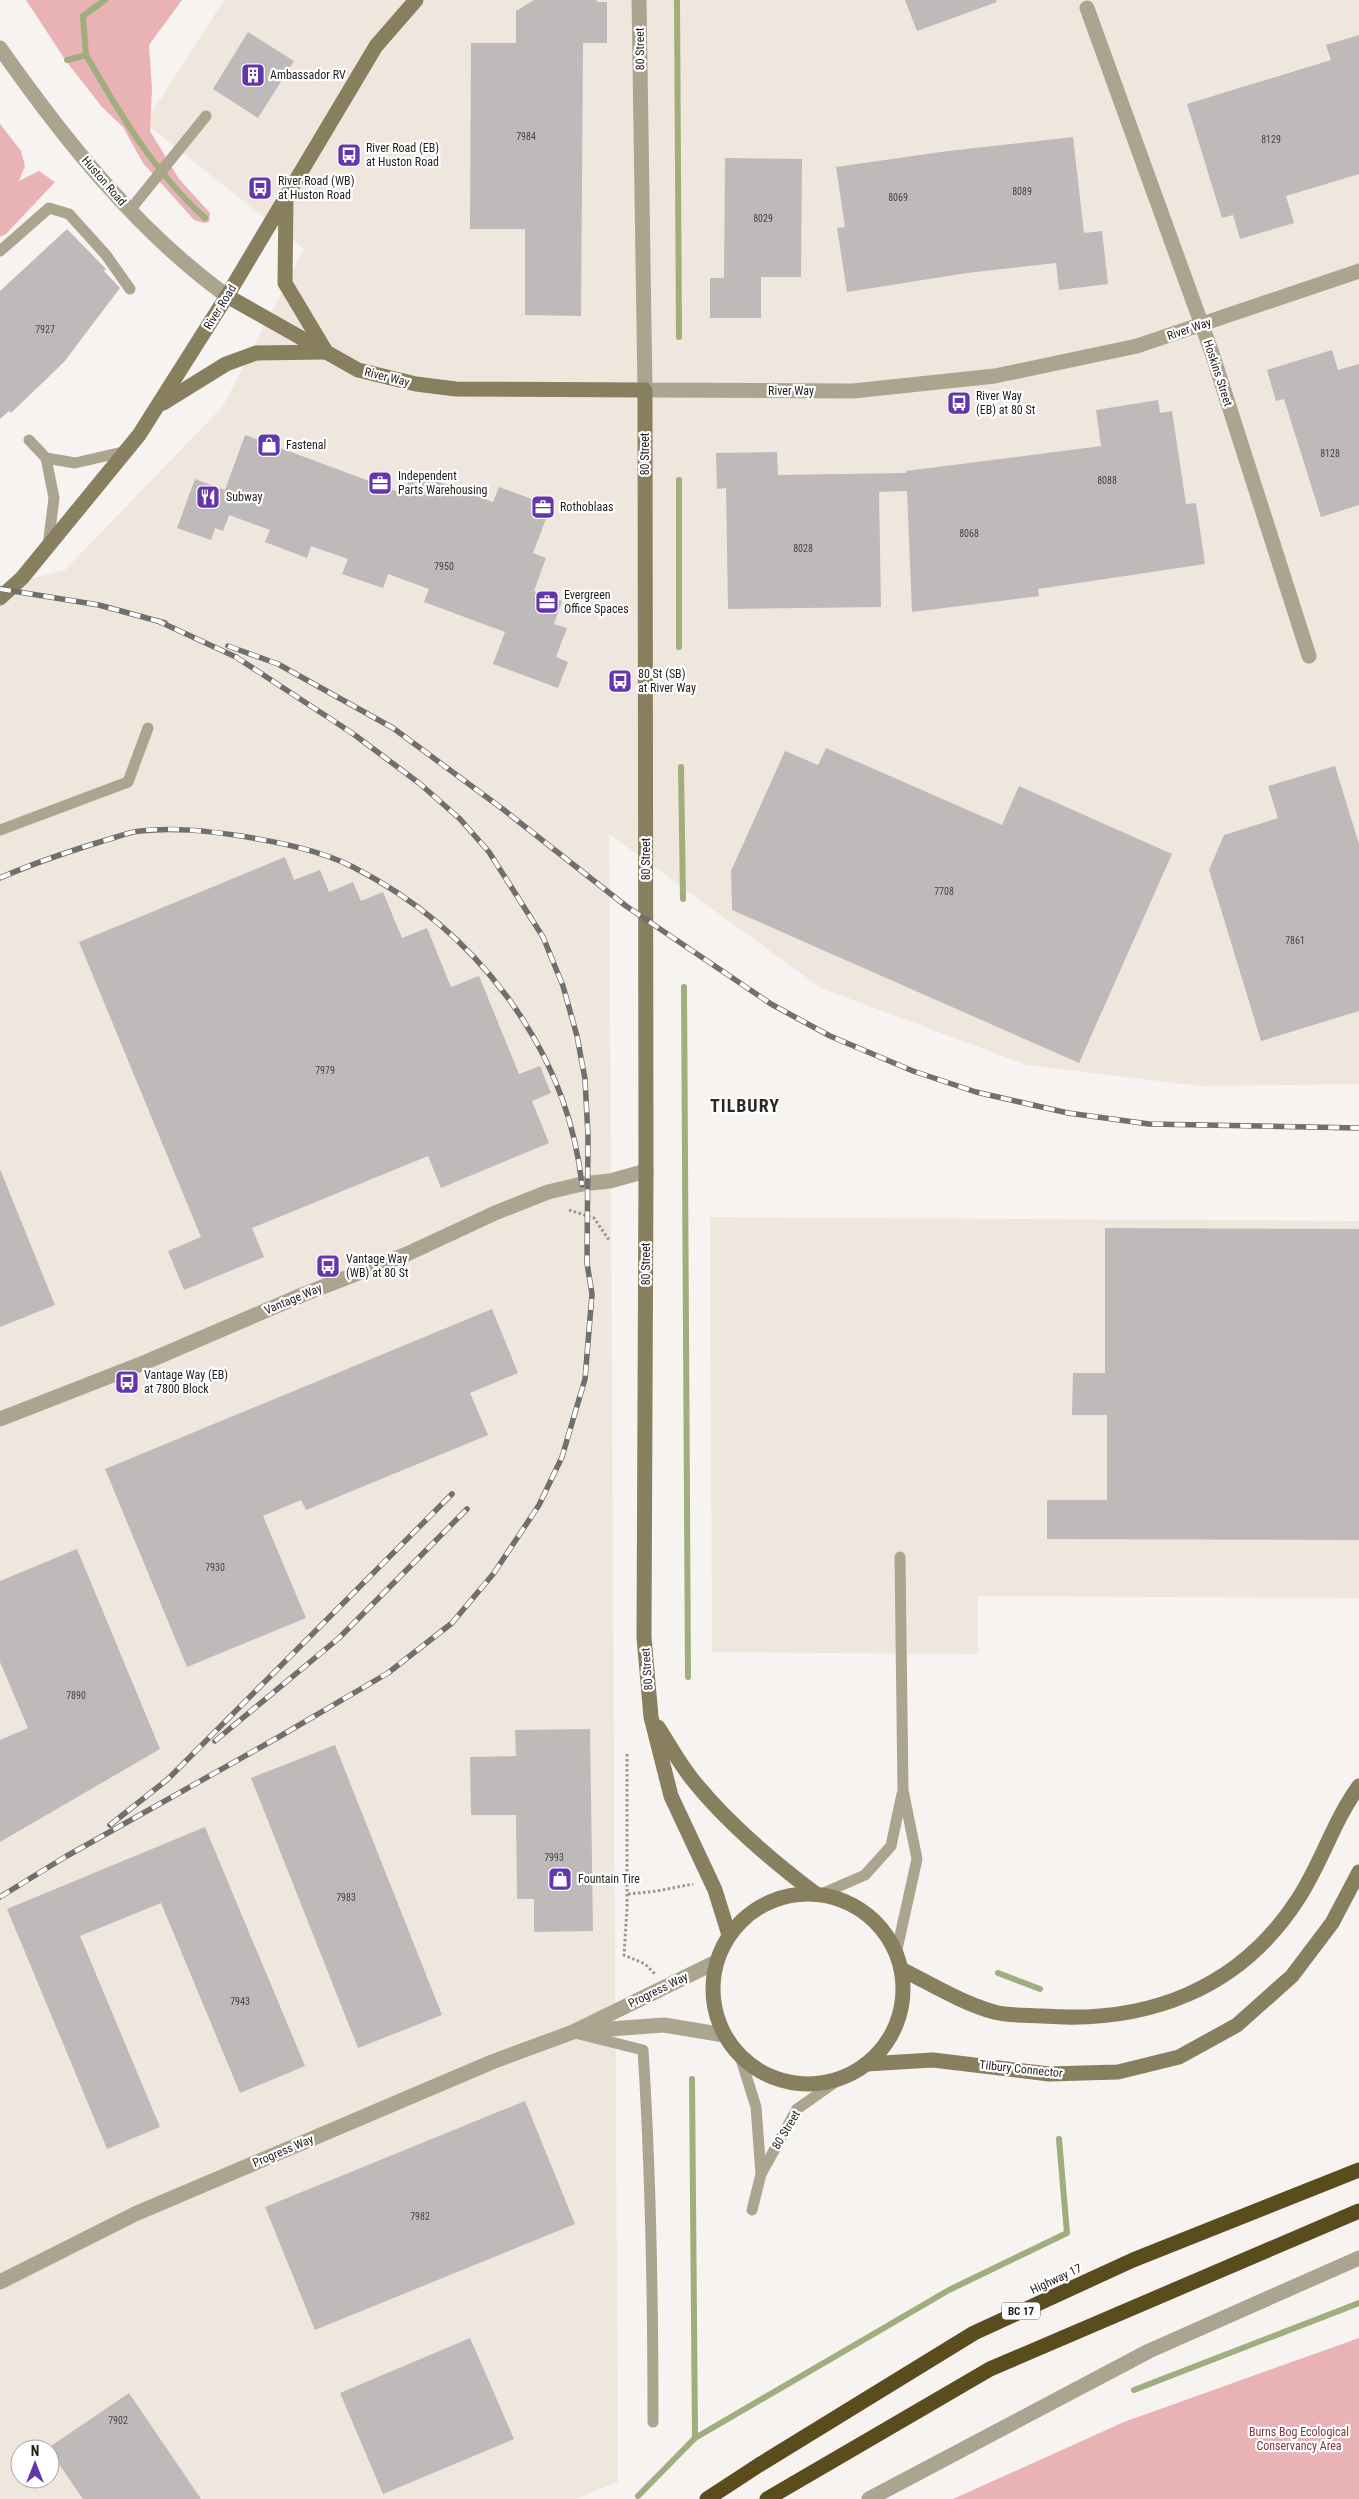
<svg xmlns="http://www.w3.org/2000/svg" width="1359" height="2499" viewBox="0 0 1359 2499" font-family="'Roboto Condensed',sans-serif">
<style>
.built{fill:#efe7de;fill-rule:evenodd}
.green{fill:#e9b2b5}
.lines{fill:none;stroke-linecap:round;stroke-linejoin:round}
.stream{stroke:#a0ad7c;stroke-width:6}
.building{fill:#bebab9}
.path{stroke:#989694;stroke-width:3;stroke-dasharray:2.5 2.5;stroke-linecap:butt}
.lane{stroke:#aba58f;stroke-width:11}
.street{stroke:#aba58f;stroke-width:15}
.secondary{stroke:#887f5f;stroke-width:15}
.highway{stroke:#5a4c1c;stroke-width:15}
.rail-casing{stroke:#716f6d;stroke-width:5.5}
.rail{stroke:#fff;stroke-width:4;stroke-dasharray:11;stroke-linecap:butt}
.labels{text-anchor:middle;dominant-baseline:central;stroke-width:4.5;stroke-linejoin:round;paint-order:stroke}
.number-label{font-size:10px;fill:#484645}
.shield{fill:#fff;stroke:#636262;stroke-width:1}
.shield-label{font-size:11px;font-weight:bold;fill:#201f1e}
.street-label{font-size:12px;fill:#201f1e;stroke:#fff}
.poi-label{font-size:12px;fill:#201f1e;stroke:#fff;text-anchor:start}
.park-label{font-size:12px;fill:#7e373f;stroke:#fff}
.district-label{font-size:18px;font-weight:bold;letter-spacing:1px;fill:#2c2a28;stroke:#fff}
</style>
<rect width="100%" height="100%" fill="#f6f3f0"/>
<g class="built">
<path d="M224,0H1359V1084L1201,1086L1027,1065L821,988L609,834L618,2482L575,2499H0V587L65,570L223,406L304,249L145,123ZM20,2449H50V2479H20Z"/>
<path d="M710,1217L1359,1221V1598L978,1596V1654L712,1652Z"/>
</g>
<g class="green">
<path d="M26,0H182L149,45L152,89L150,131L179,179L210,213L209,222L204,223L194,220L143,163L123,127L102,107L66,61Z"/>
<path d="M0,124L21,151L25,166L19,181L39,171L55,182L6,234L0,237Z"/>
<path d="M1359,2338V2499H953L1124,2422Z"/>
</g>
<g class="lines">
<g class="stream">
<path d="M677,0L679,337"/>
<path d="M86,55C120,114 154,172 205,218"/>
<path d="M67,60L86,55L83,16L105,0"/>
<path d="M679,480V647"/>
<path d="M681,767L683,899"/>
<path d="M684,987L688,1677"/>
<path d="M998,1973L1040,1989"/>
<path d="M1134,2390L1359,2303"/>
<path d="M695,2438L949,2290L1067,2233L1059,2139"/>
<path d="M638,2496L695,2438L692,2079"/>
</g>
</g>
<g class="building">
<path d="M534,0H597V2H607V43H583L581,316L525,315V229H470L471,43H516V11Z"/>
<path d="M905,0H996L997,2L917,31Z"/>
<path d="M248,32L294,61L258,118L213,89Z"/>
<path d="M1359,35V174L1286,196L1294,223L1240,239L1233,215L1222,218L1187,104L1331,60L1326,45Z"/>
<path d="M1073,137L1084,233L1102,231L1108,284L1059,290L1056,263L967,273L847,292L837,228L845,227L836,167L948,151Z"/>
<path d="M725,158L802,159L801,277H761V318H710V278H724Z"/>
<path d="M67,229L106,269L104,271L120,288L64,362L11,413L9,411L0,419V291Z"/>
<path d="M1332,350L1338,370L1359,364V505L1321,517L1284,399L1276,401L1267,370Z"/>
<path d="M1158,400L1160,413L1172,411L1186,504L1196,503L1205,564L1038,589L1039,596L912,612L907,491L879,492L881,607L728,609L726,488L717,489L716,453L777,452L778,475L906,473V471L1101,446L1096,410Z"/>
<path d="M245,435L404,494L412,472L493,502L499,487L551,506L533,553L546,558L534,591L562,601L554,624L567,628L556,657L568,662L558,688L493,664L505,632L424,602L429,589L388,574L383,588L342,574L348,559L311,546L307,558L265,542L270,530L229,515L223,531L215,528L211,540L177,528L195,479L225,490Z"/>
<path d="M826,748L1002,825L1019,786L1172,854L1079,1063L732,910L731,871L785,751L818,765Z"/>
<path d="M1335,766L1359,844V1011L1261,1041L1209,870L1224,835L1278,818L1268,786Z"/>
<path d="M285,857L294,880L320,870L329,892L353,882L361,901L383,892L402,938L427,928L451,987L479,976L519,1074L540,1066L551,1093L532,1101L549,1143L441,1188L428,1156L252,1228L264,1257L184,1290L168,1251L201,1237L79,942Z"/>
<path d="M0,1169L55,1305L0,1327Z"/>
<path d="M1105,1228L1359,1229V1540L1047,1539V1500H1107V1415H1072L1073,1373H1105Z"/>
<path d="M492,1309L518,1373L470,1393L488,1435L306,1510L301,1500L263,1516L306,1618L187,1667L105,1469Z"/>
<path d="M77,1549L160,1749L0,1842V1740L28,1728L0,1662V1581Z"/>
<path d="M590,1729L593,1931L534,1932V1899H517L516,1815H471L470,1757L516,1756L515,1730Z"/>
<path d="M335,1745L442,2015L358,2048L251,1778Z"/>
<path d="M205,1827L305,2066L240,2093L161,1903L80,1936L160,2127L107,2149L7,1909Z"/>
<path d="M525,2101L575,2224L315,2330L265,2207Z"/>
<path d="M470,2338L514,2439L383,2494L340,2393Z"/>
<path d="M129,2393L201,2499H83L48,2448Z"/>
</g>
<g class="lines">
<g class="path">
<path d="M569,1210L594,1218L609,1240"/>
<path d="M627,1754V1909L624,1955L645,1964L655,1974"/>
<path d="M628,1894L657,1891L693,1884"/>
</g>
<g class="lane">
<path d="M130,210L206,116"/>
<path d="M0,251L49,208L69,214L106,255L130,289"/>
<path d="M29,440L46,458L54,498L48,546"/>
<path d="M46,458L75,463L127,451"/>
<path d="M0,830L128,782L148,728"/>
<path d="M819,1895L865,1875L891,1846L902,1794"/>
<path d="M896,1954L917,1859L903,1790L900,1557"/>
<path d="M579,2034L643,2050C651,2174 653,2298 653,2422"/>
<path d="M740,2056L756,2107L761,2174"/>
<path d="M752,2210L761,2174L797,2109L844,2076"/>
</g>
<g class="street">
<path d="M639,0L645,390L853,391L995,376L1137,346L1359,271"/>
<path d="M1087,8L1212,353L1309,656"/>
<path d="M0,48C64,139 136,230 227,296"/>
<path d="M0,1419L146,1362L302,1295L407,1254L495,1213L548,1192L582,1184L610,1181L646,1171"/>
<path d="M582,2031L664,2025L724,2035"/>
<path d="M0,2282L135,2214L492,2062L573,2032L716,1962"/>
<path d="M869,2499L1149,2351L1359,2258"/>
</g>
<g class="secondary">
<path d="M286,199L285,283L325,350"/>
<path d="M227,296L358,370L416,384L456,389L645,390L646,1171L644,1637L651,1717L671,1796L715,1890L729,1935"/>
<path d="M163,403L226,364L256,353L325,352"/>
<path d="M0,598L22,578L139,435L227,296L376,46L416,0"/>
<path d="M658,1727C669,1744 679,1763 692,1779C727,1823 771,1860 816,1894"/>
<circle cx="808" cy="1989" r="95"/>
<path d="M901,1969C931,1984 962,2003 994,2012C1009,2016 1028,2015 1043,2016C1148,2024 1240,1989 1298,1899C1321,1864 1334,1820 1359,1786"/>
<path d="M866,2064L933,2060L1049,2074L1118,2072L1179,2057L1237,2025L1292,1976L1332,1923L1359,1872"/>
</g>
<g class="highway">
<path d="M707,2499L759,2465L974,2333L1133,2260L1359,2170"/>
<path d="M767,2499L990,2369L1359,2211"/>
</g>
<g class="rail-casing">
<g id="rail">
<path d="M0,589L99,605L165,623"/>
<path d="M228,646L278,664L393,728L504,810L626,906L771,1004L830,1036L913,1071L976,1092L1068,1113L1149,1124L1359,1128"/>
<path d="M0,878C34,863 67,852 103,841C115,838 128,832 140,831C174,827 207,831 241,836C277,842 320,850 353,867C475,929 567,1047 582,1185"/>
<path d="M215,1741L339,1638L467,1509"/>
<path d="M110,1825L168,1779L452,1494"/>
<path d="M0,1897L65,1857L277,1738L388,1673L452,1623L494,1573L539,1505L562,1457L585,1379L592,1294L587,1263L588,1136L585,1079L577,1036L563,986L543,937L489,852L460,819L419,783L352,733L236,657L158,621"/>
</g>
</g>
<use href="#rail" class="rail"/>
</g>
<defs>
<g id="building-square" transform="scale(1.25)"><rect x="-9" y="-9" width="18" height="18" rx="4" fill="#6435ad" stroke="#fff"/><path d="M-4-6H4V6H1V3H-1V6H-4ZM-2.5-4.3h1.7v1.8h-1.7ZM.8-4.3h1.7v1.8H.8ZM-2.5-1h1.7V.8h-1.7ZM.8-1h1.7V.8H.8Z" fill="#fff"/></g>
<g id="bus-square" transform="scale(1.25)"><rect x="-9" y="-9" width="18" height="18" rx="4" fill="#6435ad" stroke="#fff"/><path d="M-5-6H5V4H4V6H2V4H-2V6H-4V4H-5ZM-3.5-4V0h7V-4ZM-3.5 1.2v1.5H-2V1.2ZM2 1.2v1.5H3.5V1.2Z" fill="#fff"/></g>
<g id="shop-square" transform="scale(1.25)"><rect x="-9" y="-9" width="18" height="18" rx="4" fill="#6435ad" stroke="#fff"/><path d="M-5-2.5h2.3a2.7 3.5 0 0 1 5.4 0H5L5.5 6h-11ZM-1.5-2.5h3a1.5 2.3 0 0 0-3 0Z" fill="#fff"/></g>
<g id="office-square" transform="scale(1.25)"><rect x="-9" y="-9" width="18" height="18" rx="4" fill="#6435ad" stroke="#fff"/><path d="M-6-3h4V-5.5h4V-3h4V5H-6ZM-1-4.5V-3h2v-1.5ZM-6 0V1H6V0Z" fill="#fff"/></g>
<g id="restaurant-square" transform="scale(1.25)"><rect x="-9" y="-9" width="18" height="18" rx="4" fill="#6435ad" stroke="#fff"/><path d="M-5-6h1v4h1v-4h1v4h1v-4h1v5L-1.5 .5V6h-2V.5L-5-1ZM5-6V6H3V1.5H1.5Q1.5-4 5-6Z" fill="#fff"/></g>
</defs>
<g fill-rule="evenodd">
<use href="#building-square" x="253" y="75"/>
<use href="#bus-square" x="349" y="155"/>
<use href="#bus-square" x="260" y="188"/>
<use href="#bus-square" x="959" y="403"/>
<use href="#shop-square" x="269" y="445"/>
<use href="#office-square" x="380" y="483"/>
<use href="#restaurant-square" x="208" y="497"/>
<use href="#office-square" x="543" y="507"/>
<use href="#office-square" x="547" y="602"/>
<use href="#bus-square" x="620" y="681"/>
<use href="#bus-square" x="328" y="1266"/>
<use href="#bus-square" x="127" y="1382"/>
<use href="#shop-square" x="560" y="1879"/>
</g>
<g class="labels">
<g class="number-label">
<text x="526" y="136">7984</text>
<text x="1271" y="139">8129</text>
<text x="1022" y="191">8089</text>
<text x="898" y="197">8069</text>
<text x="763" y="218">8029</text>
<text x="45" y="329">7927</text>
<text x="1330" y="453">8128</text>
<text x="1107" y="480">8088</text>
<text x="969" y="533">8068</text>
<text x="803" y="548">8028</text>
<text x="444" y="566">7950</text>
<text x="944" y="891">7708</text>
<text x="1295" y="940">7861</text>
<text x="325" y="1070">7979</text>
<text x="215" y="1567">7930</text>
<text x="76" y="1695">7890</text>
<text x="554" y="1857">7993</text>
<text x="346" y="1897">7983</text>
<text x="240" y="2001">7943</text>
<text x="420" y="2216">7982</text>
<text x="118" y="2420">7902</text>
</g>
<rect class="shield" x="1002" y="2302.5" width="38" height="17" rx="4"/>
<g class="shield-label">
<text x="1021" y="2311">BC 17</text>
</g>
<g class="street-label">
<text transform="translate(640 49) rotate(-91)">80 Street</text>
<text transform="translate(104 181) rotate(49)">Huston Road</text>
<text transform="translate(220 307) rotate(-58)">River Road</text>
<text transform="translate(1189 329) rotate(-19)">River Way</text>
<text transform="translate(1218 373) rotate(72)">Hoskins Street</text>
<text transform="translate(387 377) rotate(14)">River Way</text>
<text x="791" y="391">River Way</text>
<text transform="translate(645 454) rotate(-90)">80 Street</text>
<text transform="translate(646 859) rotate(-90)">80 Street</text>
<text transform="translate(646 1264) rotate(-90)">80 Street</text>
<text transform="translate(293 1299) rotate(-23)">Vantage Way</text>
<text transform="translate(647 1669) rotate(-95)">80 Street</text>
<text transform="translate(658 1990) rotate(-26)">Progress Way</text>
<text transform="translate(1021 2069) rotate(6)">Tilbury Connector</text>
<text transform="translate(786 2130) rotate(-59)">80 Street</text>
<text transform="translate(283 2151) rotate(-23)">Progress Way</text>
<text transform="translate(1056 2279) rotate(-25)">Highway 17</text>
</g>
<g class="poi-label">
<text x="270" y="75">Ambassador RV</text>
<text x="366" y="148">River Road (EB)<tspan x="366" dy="14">at Huston Road</tspan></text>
<text x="278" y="181">River Road (WB)<tspan x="278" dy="14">at Huston Road</tspan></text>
<text x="976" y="396">River Way<tspan x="976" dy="14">(EB) at 80 St</tspan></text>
<text x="286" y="445">Fastenal</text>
<text x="398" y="476">Independent<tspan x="398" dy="14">Parts Warehousing</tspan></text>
<text x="226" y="497">Subway</text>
<text x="560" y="507">Rothoblaas</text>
<text x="564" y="595">Evergreen<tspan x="564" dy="14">Office Spaces</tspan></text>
<text x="638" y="674">80 St (SB)<tspan x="638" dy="14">at River Way</tspan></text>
<text x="346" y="1259">Vantage Way<tspan x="346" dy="14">(WB) at 80 St</tspan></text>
<text x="144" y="1375">Vantage Way (EB)<tspan x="144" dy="14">at 7800 Block</tspan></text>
<text x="578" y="1879">Fountain Tire</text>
</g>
<g class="park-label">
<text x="1299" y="2432">Burns Bog Ecological<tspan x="1299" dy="14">Conservancy Area</tspan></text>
</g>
<g class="district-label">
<text x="745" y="1105">TILBURY</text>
</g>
</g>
<g transform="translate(35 2464)"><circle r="24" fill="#ffffff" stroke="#a6a5a5"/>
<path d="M0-4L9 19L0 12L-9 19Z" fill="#6435ad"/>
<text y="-8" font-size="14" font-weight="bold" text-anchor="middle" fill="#201f1e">N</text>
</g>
</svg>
